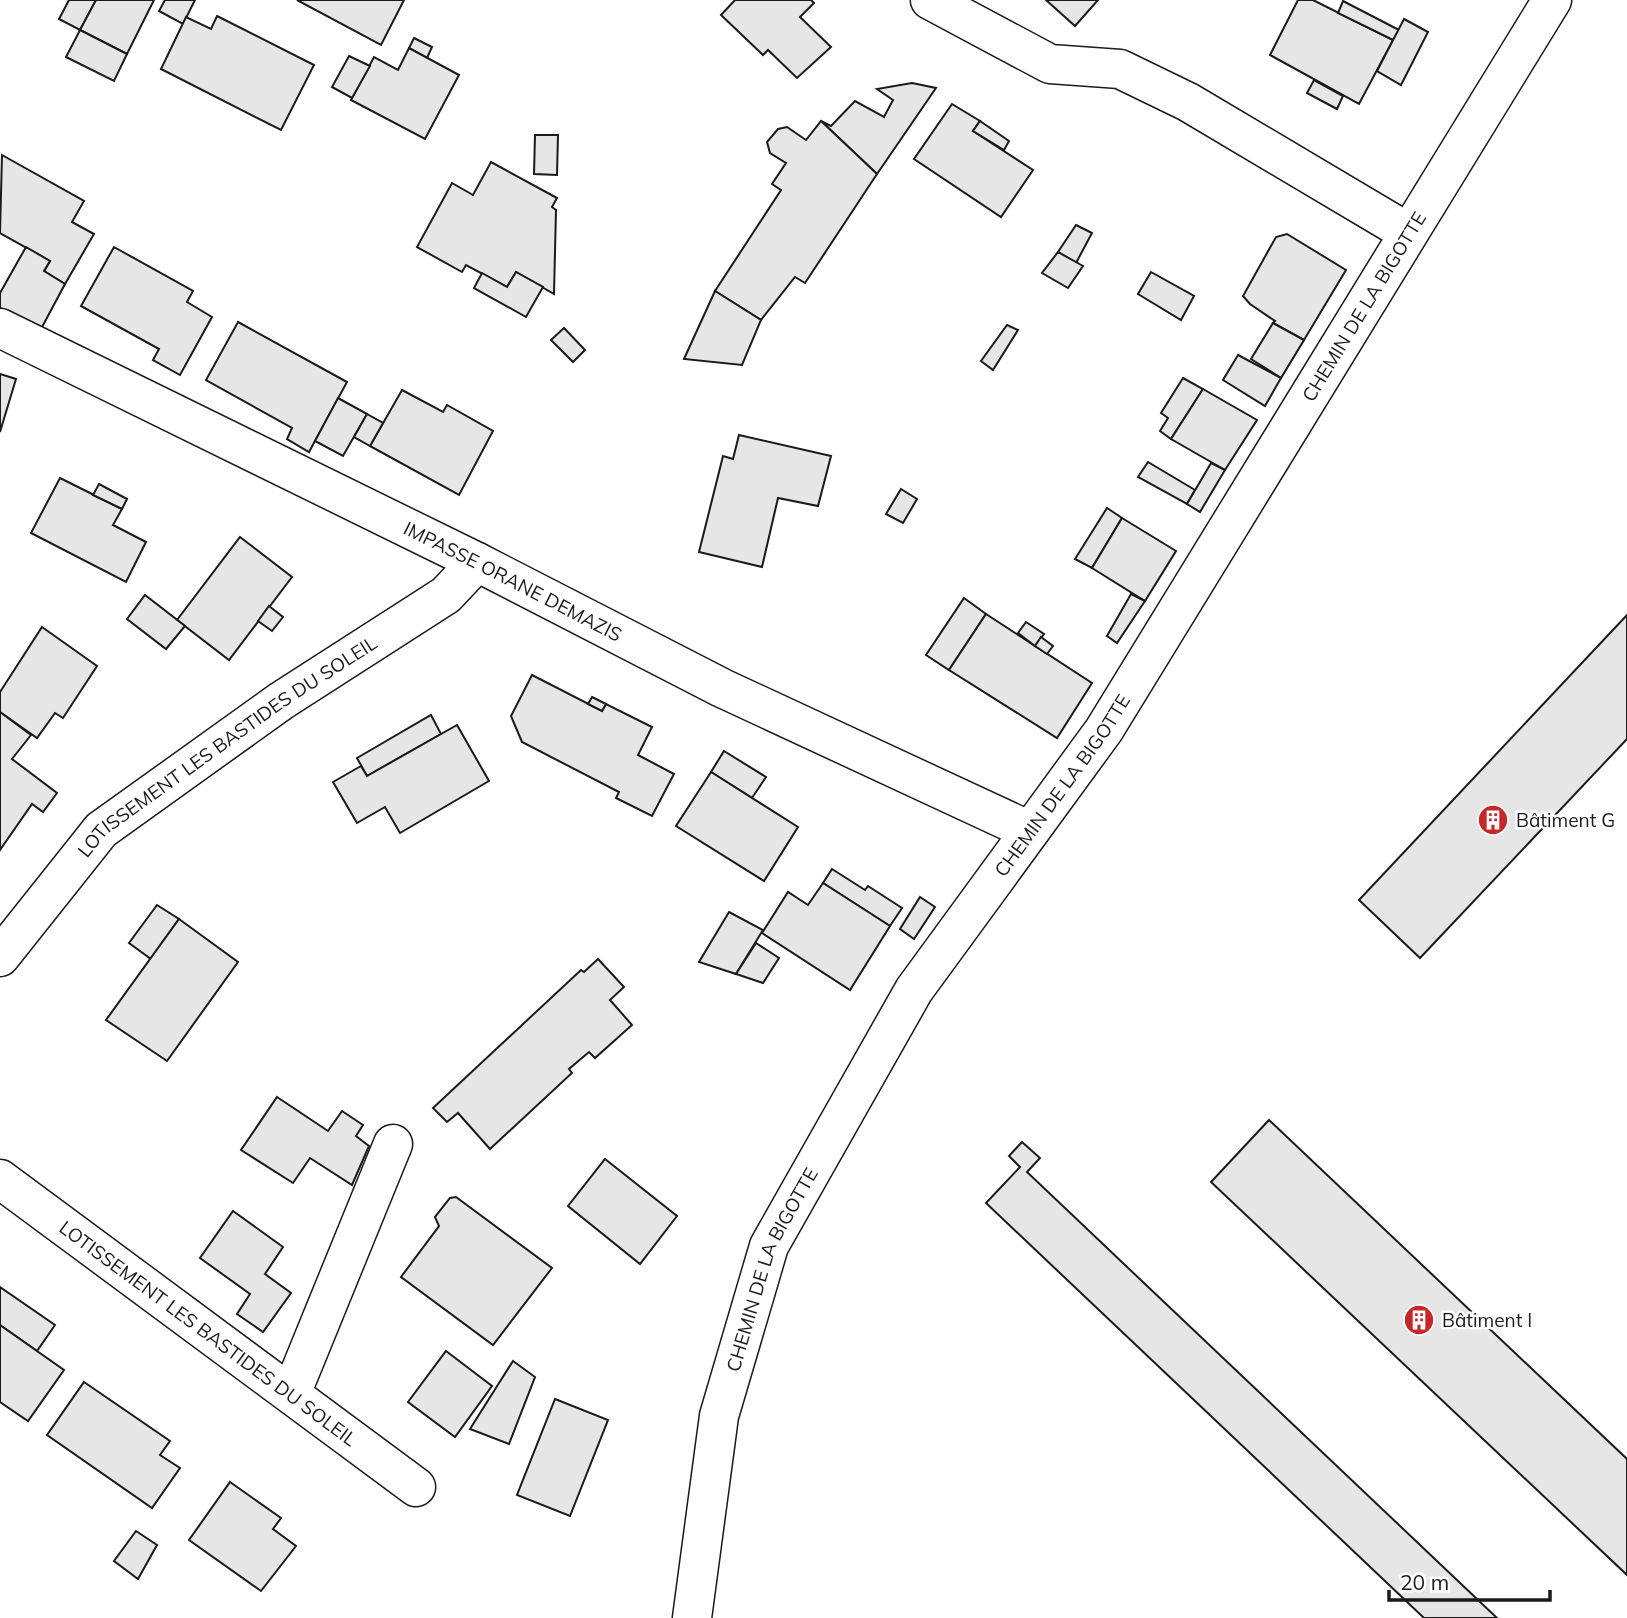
<svg xmlns="http://www.w3.org/2000/svg" width="1627" height="1618" viewBox="0 0 1627 1618" font-family="Mulish,sans-serif">
<style>
.building{fill:#e6e6e6;stroke:#1a1a1a;stroke-width:2}
.lines{fill:none;stroke-linecap:round;stroke-linejoin:round}
.minor-casing{stroke:#1a1a1a;stroke-width:41}
.minor{stroke:#fff;stroke-width:38}
.labels{text-anchor:middle;dominant-baseline:central;stroke-width:5;stroke-linejoin:round;paint-order:stroke}
.street-label{font-size:19px;fill:#1a1a1a;stroke:#fff}
.poi-label{font-size:19px;fill:#1a1a1a;stroke:#fff;text-anchor:start}
</style>
<rect width="100%" height="100%" fill="#fff"/>
<g class="building">
<path d="M69,0H96L80,30L59,19Z"/>
<path d="M96,0H154L127,54L80,30Z"/>
<path d="M165,0H195L183,24L159,11Z"/>
<path d="M297,0H404L381,45Z"/>
<path d="M735,0H811L814,3L800,17L831,47L797,78L768,50L763,55L721,15Z"/>
<path d="M1046,0H1098L1075,26Z"/>
<path d="M1298,0H1313L1393,40L1359,104L1270,55Z"/>
<path d="M1343,1L1399,30L1393,40L1338,13Z"/>
<path d="M217,16L314,65L281,130L161,69L186,17L211,29Z"/>
<path d="M1404,19L1428,32L1401,85L1377,71Z"/>
<path d="M80,30L127,54L114,81L66,57Z"/>
<path d="M414,38L432,47L427,58L409,48Z"/>
<path d="M409,48L459,75L425,139L351,100L374,57L398,70Z"/>
<path d="M349,56L370,66L352,98L332,87Z"/>
<path d="M1314,80L1343,96L1337,109L1307,93Z"/>
<path d="M912,83L936,88L877,174L821,121L831,126L855,101L884,117L893,100L877,89Z"/>
<path d="M952,104L980,121L973,131L1033,170L1001,217L914,159Z"/>
<path d="M821,121L877,174L805,283L795,277L761,320L715,291L781,190L772,184L786,163L770,153L767,142L778,129L787,127L806,140Z"/>
<path d="M980,121L1009,141L1004,150L973,131Z"/>
<path d="M535,135H558L557,175L534,174Z"/>
<path d="M2,155L84,201L72,222L94,234L65,284L44,271L50,261L0,233Z"/>
<path d="M491,162L557,198L552,207L556,210L554,294L516,272L507,287L466,265L462,272L417,247L452,183L473,195Z"/>
<path d="M1076,225L1092,233L1076,263L1058,252Z"/>
<path d="M1287,234L1346,270L1304,340L1273,323L1275,321L1250,304L1243,296L1276,237Z"/>
<path d="M26,247L50,261L44,271L65,284L41,329L0,308V293Z"/>
<path d="M114,247L193,291L187,302L212,317L180,375L153,360L159,349L81,306Z"/>
<path d="M1058,252L1083,266L1068,288L1042,273Z"/>
<path d="M516,272L543,287L526,317L474,288L482,273L507,287Z"/>
<path d="M1151,272L1194,296L1181,320L1138,294Z"/>
<path d="M715,291L761,320L742,365L684,359Z"/>
<path d="M238,322L347,382L309,452L287,439L292,428L206,380Z"/>
<path d="M1273,323L1304,340L1281,378L1251,359Z"/>
<path d="M1007,325L1018,330L993,370L981,361Z"/>
<path d="M564,328L585,350L573,362L551,340Z"/>
<path d="M1238,355L1281,378L1265,406L1223,380Z"/>
<path d="M0,374L16,379L0,432Z"/>
<path d="M1183,378L1203,389L1171,439L1160,431L1168,418L1161,413Z"/>
<path d="M1203,389L1257,420L1225,470L1171,439Z"/>
<path d="M402,390L443,412L447,405L493,431L459,495L370,446Z"/>
<path d="M338,398L367,414L343,456L315,441Z"/>
<path d="M367,414L383,423L370,446L354,437Z"/>
<path d="M739,435L831,456L818,506L778,498L762,567L699,552L723,456L733,459Z"/>
<path d="M1148,462L1195,490L1187,504L1138,477Z"/>
<path d="M1211,463L1225,470L1200,512L1187,504Z"/>
<path d="M60,478L122,509L113,525L146,542L126,582L31,533Z"/>
<path d="M99,484L127,499L122,509L93,495Z"/>
<path d="M901,489L917,499L903,523L886,514Z"/>
<path d="M1107,508L1122,518L1092,568L1075,559Z"/>
<path d="M1122,518L1176,551L1145,601L1092,568Z"/>
<path d="M240,537L292,577L229,660L177,620Z"/>
<path d="M1131,594L1145,601L1117,643L1107,636Z"/>
<path d="M145,595L185,626L166,649L127,619Z"/>
<path d="M964,598L986,614L949,670L926,655Z"/>
<path d="M269,606L283,617L272,631L258,621Z"/>
<path d="M986,614L1092,683L1057,738L949,670Z"/>
<path d="M1627,615V739L1420,958L1359,900Z"/>
<path d="M1026,622L1044,634L1035,646L1018,633Z"/>
<path d="M42,627L97,666L63,718L55,713L37,738L0,712V692Z"/>
<path d="M1041,637L1053,646L1047,654L1035,646Z"/>
<path d="M532,675L602,711L606,704L652,727L638,755L674,774L652,816L616,798L619,792L522,742L511,716Z"/>
<path d="M592,697L606,704L602,711L588,704Z"/>
<path d="M0,712L31,735L12,759L57,793L43,812L32,804L0,850Z"/>
<path d="M431,715L441,734L367,776L357,758Z"/>
<path d="M457,725L489,781L400,833L385,807L357,823L333,782L361,766L367,776Z"/>
<path d="M724,751L766,777L752,798L711,772Z"/>
<path d="M711,772L798,827L764,881L676,826Z"/>
<path d="M832,869L865,890L868,886L902,908L890,926L823,883Z"/>
<path d="M823,883L890,926L850,990L762,933L788,892L808,905Z"/>
<path d="M920,897L935,907L914,939L900,929Z"/>
<path d="M157,905L179,919L151,959L129,943Z"/>
<path d="M729,912L763,930L736,974L699,962Z"/>
<path d="M179,919L238,962L167,1061L106,1020Z"/>
<path d="M756,943L779,958L763,983L736,974Z"/>
<path d="M598,959L624,987L610,1000L632,1025L595,1058L589,1052L569,1069L572,1073L490,1149L458,1113L447,1122L433,1108L581,970L584,972Z"/>
<path d="M277,1097L328,1131L342,1111L363,1125L356,1136L369,1146L352,1185L310,1158L293,1183L241,1150Z"/>
<path d="M1269,1120L1627,1459V1575L1211,1182Z"/>
<path d="M1022,1142L1040,1158L1027,1172L1497,1618H1424L986,1203L1020,1167L1009,1156Z"/>
<path d="M605,1159L677,1216L640,1264L568,1206Z"/>
<path d="M456,1197L552,1268L493,1345L401,1277L439,1226L435,1217L450,1198Z"/>
<path d="M233,1211L283,1247L265,1274L291,1293L263,1332L237,1314L250,1294L200,1258Z"/>
<path d="M0,1287L55,1325L37,1351L0,1325Z"/>
<path d="M0,1325L64,1370L28,1421L0,1402Z"/>
<path d="M446,1351L492,1386L455,1437L408,1402Z"/>
<path d="M513,1361L535,1377L509,1444L470,1429Z"/>
<path d="M84,1382L170,1441L160,1455L180,1468L152,1508L47,1435Z"/>
<path d="M555,1399L608,1420L570,1516L517,1495Z"/>
<path d="M230,1482L281,1518L273,1529L296,1546L261,1591L189,1540Z"/>
<path d="M136,1531L157,1545L138,1579L114,1561Z"/>
</g>
<g class="lines">
<g class="minor-casing">
<g id="minor">
<path d="M930,0L1050,64L1120,69L1188,102L1407,232"/>
<path id="s1" d="M0,328L477,562L722,688L1030,831"/>
<path id="s2" d="M0,957L101,830L281,701L446,595L477,562"/>
<path id="s3" d="M0,1179L416,1487"/>
<path d="M291,1394L393,1144"/>
<path id="s4" d="M692,1618L719,1416L769,1246L914,990L1104,730L1552,0"/>
</g>
</g>
<use href="#minor" class="minor"/>
</g>
<defs>
<g id="building-disc" transform="scale(1.575)"><circle r="9.5" fill="#c62828" stroke="#fff"/><path d="M-4-6H4V6H1V3H-1V6H-4ZM-2.5-4.3h1.7v1.8h-1.7ZM.8-4.3h1.7v1.8H.8ZM-2.5-1h1.7V.8h-1.7ZM.8-1h1.7V.8H.8Z" fill="#fff"/></g>
</defs>
<g fill-rule="evenodd">
<use href="#building-disc" x="1493" y="820"/>
<use href="#building-disc" x="1419" y="1320"/>
</g>
<g class="labels">
<g class="street-label">
<text stroke="none"><textPath href="#s4" startOffset="1494">CHEMIN DE LA BIGOTTE</textPath></text>
<text stroke="none"><textPath href="#s1" startOffset="572">IMPASSE ORANE DEMAZIS</textPath></text>
<text stroke="none"><textPath href="#s2" startOffset="313">LOTISSEMENT LES BASTIDES DU SOLEIL</textPath></text>
<text stroke="none"><textPath href="#s4" startOffset="928">CHEMIN DE LA BIGOTTE</textPath></text>
<text stroke="none"><textPath href="#s4" startOffset="360">CHEMIN DE LA BIGOTTE</textPath></text>
<text stroke="none"><textPath href="#s3" startOffset="259">LOTISSEMENT LES BASTIDES DU SOLEIL</textPath></text>
</g>
<g class="poi-label">
<text x="1516" y="820">Bâtiment G</text>
<text x="1442" y="1320">Bâtiment I</text>
</g>
</g>
<path d="M1389 1590v10h161v-10" fill="none" stroke="#1a1a1a" stroke-width="3.5"/>
<text x="1400" y="1590" font-size="21" fill="#1a1a1a" stroke="#ffffff" stroke-width="5" paint-order="stroke">20 m</text>
</svg>
